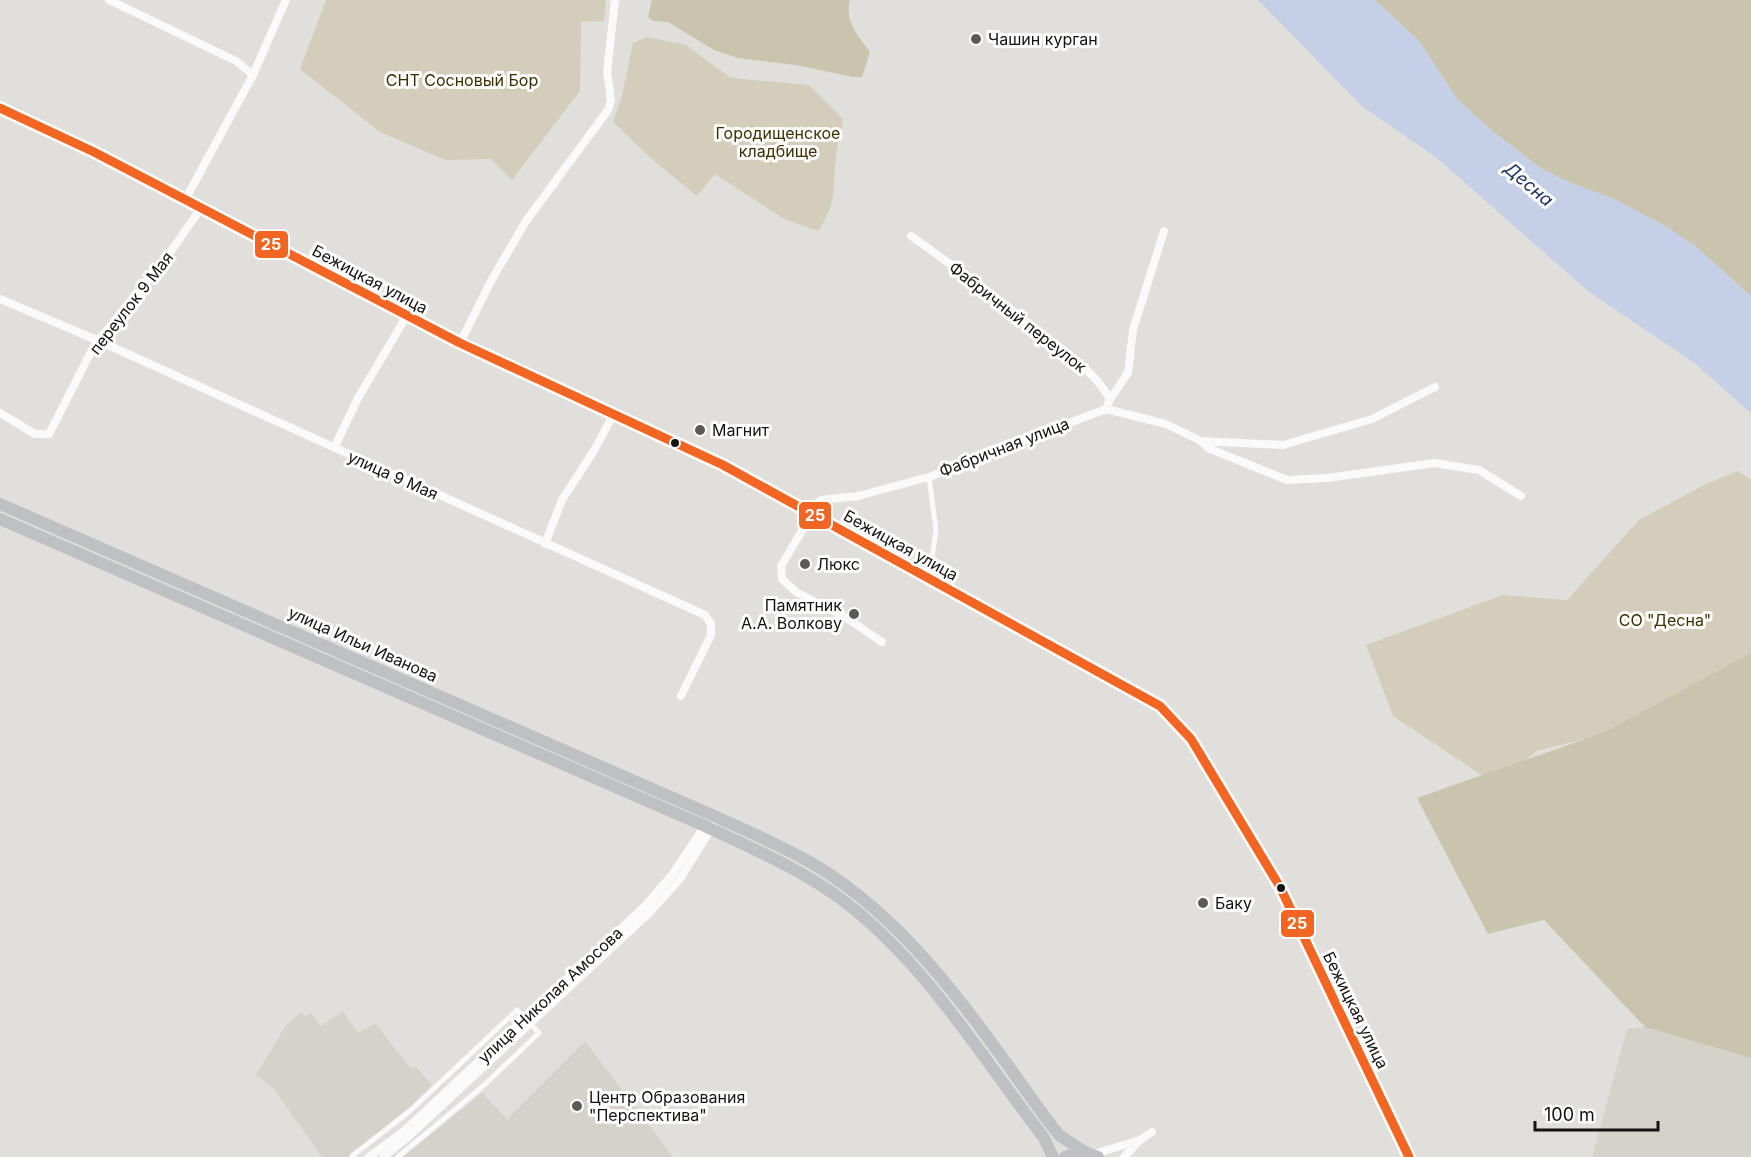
<svg xmlns="http://www.w3.org/2000/svg" width="1751" height="1157" viewBox="0 0 1751 1157" font-family="Inter,sans-serif">
<style>
.built{fill:#d5d2ca}
.green{fill:#d4cdbb}
.forest{fill:#cac4ae}
.water{fill:#c5cfe6}
.lines{fill:none;stroke-linecap:round;stroke-linejoin:round}
.pedestrian{stroke:#fafafa;stroke-width:5}
.minor{stroke:#fafafa;stroke-width:8}
.primary{stroke:#bec0c4;stroke-width:12}
.bus-1-casing{stroke:#fff;stroke-width:14}
.bus-1{stroke:#f26522;stroke-width:9}
.poi-dot{fill:#5c5a58;stroke:#fff;stroke-width:2}
.bus-dot{fill:#141311;stroke:#fff;stroke-width:2}
.labels{text-anchor:middle;dominant-baseline:central;stroke-width:6;stroke-linejoin:round;paint-order:stroke}
.poi-label{font-size:16px;fill:#141311;stroke:#fff;text-anchor:start}
.park-label{font-size:16px;fill:#3c2f00;stroke:#fff}
.street-label{font-size:16px;fill:#141311;stroke:#fff}
.water-label{font-size:18px;font-style:italic;fill:#1d2e59;stroke:#fff}
.line-badge{stroke:#fff;stroke-width:2}
.badge-label{font-size:16px;text-anchor:middle;font-weight:bold;fill:#fff}
</style>
<rect width="100%" height="100%" fill="#e1dfdc"/>
<g class="built">
<path d="M343,1011L358,1033L375,1023L411,1069L416,1067L432,1085L413,1104L348,1157H322L274,1089L256,1075L285,1027L301,1012L306,1017L311,1013L321,1026Z"/>
<path d="M1645,1027L1751,1058V1157H1592L1627,1029Z"/>
<path d="M585,1041L673,1157H403L482,1093L507,1119Z"/>
</g>
<g class="green">
<path d="M326,0H606L604,21L581,22L580,91L512,180L491,159L445,160L380,132L300,69Z"/>
<path d="M647,37L686,45L731,78L809,85L843,119C841,131 838,143 836,156C833,186 837,204 818,231L786,220L715,174L697,196L654,161L613,122L622,96L633,43Z"/>
<path d="M1738,471L1751,480V673L1643,725L1536,751L1498,786L1393,716L1366,645L1503,595L1567,600L1639,520L1706,484Z"/>
</g>
<g class="forest">
<path d="M652,0H850C844,21 858,36 870,52L862,77H853L796,65L738,58L714,50L668,22L653,21L648,17Z"/>
<path d="M1375,0H1751V296L1695,246L1665,226L1616,200L1564,180L1542,169L1491,130L1457,99L1419,41Z"/>
<path d="M1751,653V1058L1645,1027L1544,920L1488,934L1417,798L1605,732Z"/>
</g>
<path class="water" d="M1258,0H1375L1419,41L1457,99L1491,130L1542,169L1564,180L1616,200L1665,226L1695,246L1751,296V413L1693,362L1588,291L1437,158L1363,107Z"/>
<g class="lines">
<g class="pedestrian">
<path d="M929,579L936,530L929,477"/>
<path d="M352,1156L410,1111L517,1010L539,1033L481,1088L398,1157"/>
</g>
<g class="minor">
<path d="M109,0L236,61L253,75"/>
<path d="M185,200L253,75L286,0"/>
<path d="M911,236C955,267 998,299 1041,333C1066,352 1094,371 1110,399L1106,409"/>
<path d="M0,299L99,341L705,615L711,624V635L681,696"/>
<path d="M460,343L491,281L526,221L608,110L611,100L607,72L615,0"/>
<path d="M1110,399L1128,373L1133,330L1164,231"/>
<path d="M0,413L35,434H49L94,346L171,251L201,208"/>
<path d="M1201,441L1283,445L1372,419L1435,387"/>
<path d="M334,448L358,398L406,317"/>
<path d="M806,510L821,500L858,496L929,477L1106,409L1166,424L1201,441L1208,448L1287,480L1327,478L1434,463L1479,470L1521,496"/>
<path d="M812,514L781,566L782,579L796,592L845,617L882,642"/>
<path d="M545,544L562,500L595,449L614,413"/>
<path d="M1140,1140L1152,1132"/>
<path d="M1094,1154L1140,1140L1124,1157"/>
<path d="M369,1157L404,1131L644,907L672,875L706,824"/>
<path d="M383,1157L408,1137L649,913L679,880L713,826"/>
</g>
<g class="primary">
<path d="M0,108L94,152L460,343L723,465L1160,706L1191,739L1280,887L1409,1157"/>
<path d="M0,504L712,815C747,831 783,846 815,865C916,926 980,1028 1048,1121L1059,1135L1083,1151"/>
<path d="M0,519L705,826C751,848 799,868 841,899C926,963 980,1055 1044,1138L1053,1157"/>
<path d="M1065,1157L1083,1151L1098,1157"/>
</g>
<g class="bus-1-casing">
<path id="bus-1" d="M0,108L94,152L460,343L723,465L1160,706L1191,739L1280,887L1409,1157"/>
</g>
<use href="#bus-1" class="bus-1"/>
</g>
<g class="poi-dot">
<circle cx="976" cy="39" r="6"/>
<circle cx="700" cy="430" r="6"/>
<circle cx="805" cy="564" r="6"/>
<circle cx="854" cy="614" r="6"/>
<circle cx="1203" cy="903" r="6"/>
<circle cx="577" cy="1106" r="6"/>
</g>
<g class="bus-dot">
<circle cx="675" cy="443" r="5"/>
<circle cx="1281" cy="888" r="5"/>
</g>
<g class="labels">
<g class="poi-label">
<text x="988" y="39">Чашин курган</text>
<text x="712" y="430">Магнит</text>
<text x="817" y="564">Люкс</text>
<text x="842" y="605" text-anchor="end">Памятник<tspan x="842" dy="18">А.А. Волкову</tspan></text>
<text x="1215" y="903">Баку</text>
<text x="589" y="1097">Центр Образования<tspan x="589" dy="18">"Перспектива"</tspan></text>
</g>
<g class="park-label">
<text x="462" y="80">СНТ Сосновый Бор</text>
<text x="778" y="133">Городищенское<tspan x="778" dy="18">кладбище</tspan></text>
<text x="1665" y="620">СО "Десна"</text>
</g>
<g class="street-label">
<text transform="translate(370 279) rotate(28)">Бежицкая улица</text>
<text transform="translate(131 303) rotate(-52)">переулок 9 Мая</text>
<text transform="translate(1018 317) rotate(38)">Фабричный переулок</text>
<text transform="translate(1004 447) rotate(-21)">Фабричная улица</text>
<text transform="translate(393 475) rotate(24)">улица 9 Мая</text>
<text transform="translate(901 545) rotate(29)">Бежицкая улица</text>
<text transform="translate(363 644) rotate(24)">улица Ильи Иванова</text>
<text transform="translate(550 995) rotate(-43)">улица Николая Амосова</text>
<text transform="translate(1356 1010) rotate(64)">Бежицкая улица</text>
</g>
<g class="water-label">
<text transform="translate(1529 184) rotate(40)">Десна</text>
</g>
</g>
<g class="line-badge">
<rect x="254" y="230" width="35" height="29" rx="6" fill="#f26522"/>
<rect x="798" y="501" width="34" height="29" rx="6" fill="#f26522"/>
<rect x="1280" y="909" width="35" height="29" rx="6" fill="#f26522"/>
</g>
<g class="badge-label">
<text x="271" y="250">25</text>
<text x="815" y="521">25</text>
<text x="1297" y="929">25</text>
</g>
<path d="M1535 1121v9h123v-9" fill="none" stroke="#141311" stroke-width="3"/>
<text x="1544" y="1121" font-size="18" fill="#141311" stroke="#ffffff" stroke-width="4.5" paint-order="stroke">100 m</text>
</svg>
